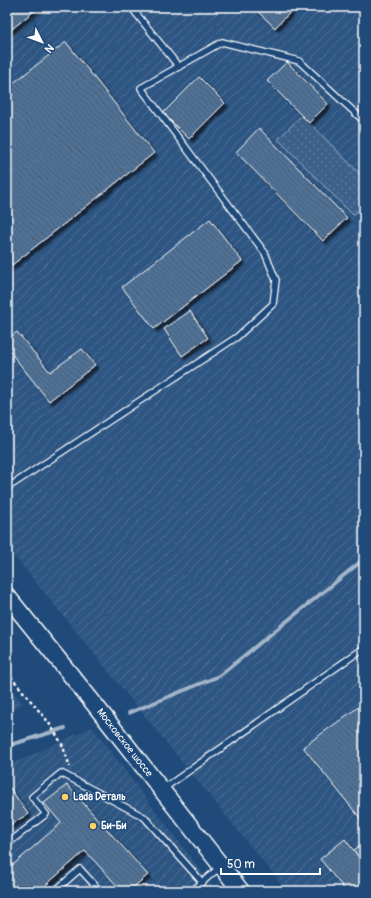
<svg xmlns="http://www.w3.org/2000/svg" width="371" height="898" viewBox="0 0 371 898" font-family="Pangolin,sans-serif">
<style>
.industrial{fill:url(#industrial-furrows)}
.grass{fill:url(#grass-dots);stroke:#9eb0c5}
.lines{fill:none;stroke-linecap:round;stroke-linejoin:round}
.stream{stroke:#a3b5c8;stroke-width:4}
.building{fill:url(#building-back-hatch);stroke:#fff;filter:url(#shadow)}
.service-casing{stroke:#fff;stroke-width:8}
.secondary-casing{stroke:#fff;stroke-width:19}
.path{stroke:#fff;stroke-width:2.5;stroke-dasharray:3 3;stroke-linecap:butt}
.service{stroke:#1f4a7a;stroke-width:5.5}
.secondary{stroke:#1f4a7a;stroke-width:16}
.poi-dot{fill:#ffd166;stroke:#1f4a7a;stroke-width:1.5}
.labels{text-anchor:middle;dominant-baseline:central;stroke-width:3;stroke-linejoin:round;paint-order:stroke}
.street-label{font-size:10px;fill:#fff;stroke:#1f4a7a}
.poi-label{font-size:10px;font-weight:bold;fill:#fff;stroke:#1f4a7a;text-anchor:start}
</style>
<defs>
<pattern id="industrial-furrows" width="10" height="10" patternUnits="userSpaceOnUse"><rect width="10" height="10" fill="#2e5683"/><path d="M-1 1l2-2M0 10L10 0M9 11l2-2" fill="none" stroke="#4d6f96"/></pattern>
<pattern id="grass-dots" width="8" height="8" patternUnits="userSpaceOnUse"><rect width="8" height="8" fill="#3c618b"/><path d="M2 2h.1M6 6h.1" fill="none" stroke="#59799c" stroke-width="1.8" stroke-linecap="round"/></pattern>
<pattern id="building-back-hatch" width="6" height="6" patternUnits="userSpaceOnUse"><rect width="6" height="6" fill="#507197"/><path d="M-1 5l2 2M0 0l6 6M5-1l2 2" fill="none" stroke="#4e5b6a"/></pattern>
<filter id="shadow"><feDropShadow dx="3.5" dy="3.5" stdDeviation="1" flood-color="#0009"/></filter>
</defs>
<rect width="100%" height="100%" fill="#1f4a7a"/>
<filter id="ink" filterUnits="userSpaceOnUse"><feTurbulence type="fractalNoise" baseFrequency=".025" numOctaves="2"/><feDisplacementMap in="SourceGraphic" scale="8" xChannelSelector="R" yChannelSelector="G"/><feConvolveMatrix kernelMatrix="1 2 1 2 8 2 1 2 1" color-interpolation-filters="sRGB"/></filter>
<g filter="url(#ink)">
<g class="industrial">
<path d="M7,7H364V891H287L7,547Z"/>
<path d="M7,685L23,704L7,712Z"/>
<path d="M92,727L154,809L215,889L212,891H7V766Z"/>
</g>
<path class="grass" d="M302,115L364,178V204L353,215L278,139Z"/>
<g class="lines">
<g class="stream">
<path d="M129,713L219,676L364,559"/>
<path d="M7,746L65,728"/>
</g>
</g>
<g class="building">
<path d="M7,7H39L7,33Z"/>
<path d="M253,7H295L275,28Z"/>
<path d="M66,42L154,153L7,269V88Z"/>
<path d="M287,62L328,104L309,123L267,81Z"/>
<path d="M199,77L225,103L189,139L163,113Z"/>
<path d="M259,128L347,218L323,241L236,152Z"/>
<path d="M210,219L242,261L154,329L122,287Z"/>
<path d="M190,311L208,338L182,356L164,329Z"/>
<path d="M17,332L50,372L82,349L95,365L49,401L7,348V339Z"/>
<path d="M364,703V823L303,747Z"/>
<path d="M67,785L148,875L129,891H122L85,851L39,891H7V870L61,823L44,803Z"/>
<path d="M10,788L28,814L7,827V790Z"/>
<path d="M345,839L364,864V891H346L320,859Z"/>
<path d="M364,842V852L358,856L354,850Z"/>
</g>
<g class="lines">
<g class="service-casing">
<g id="service">
<path d="M131,7L179,67"/>
<path d="M7,488L237,337L273,304L276,280L265,253L141,88L222,42L299,61L364,121"/>
<path d="M163,789L364,648"/>
<path d="M7,844L46,814L32,797L61,773L144,817L202,882"/>
<path d="M55,891L80,869L100,891"/>
<path d="M192,891L220,867"/>
</g>
</g>
<g class="secondary-casing">
<g id="secondary">
<path id="s1" d="M7,596L95,705L241,891"/>
</g>
</g>
<path class="path" d="M7,672L49,723L62,744L70,767"/>
<use href="#service" class="service"/>
<use href="#secondary" class="secondary"/>
</g>
</g>
<g class="poi-dot">
<circle cx="65" cy="797" r="4"/>
<circle cx="93" cy="826" r="4"/>
</g>
<g class="labels">
<g class="street-label">
<text stroke="none"><textPath href="#s1" startOffset="188">Московское шоссе</textPath></text>
</g>
<g class="poi-label">
<text x="73" y="797">Lada Dеталь</text>
<text x="101" y="826">Би-Би</text>
</g>
</g>
<rect width="371" height="898" fill="none" stroke="#1f4a7a" stroke-width="24"/>
<rect x="12" y="12" width="347" height="874" fill="none" stroke="#fff" stroke-width="1.5" filter="url(#ink)"/>
<g transform="translate(42 42) rotate(132)" stroke="#1f4a7a" stroke-width="3" paint-order="stroke">
<path d="M0-3L7 15L0 10L-7 15Z" fill="#ffffff"/>
<text y="-6" font-size="11" font-weight="bold" text-anchor="middle" fill="#ffffff">N</text>
</g>
<path d="M221 868v6h99v-6" fill="none" stroke="#ffffff" stroke-width="2"/>
<text x="227" y="868" font-size="12" fill="#ffffff" stroke="#1f4a7a" stroke-width="3" paint-order="stroke">50 m</text>
</svg>
